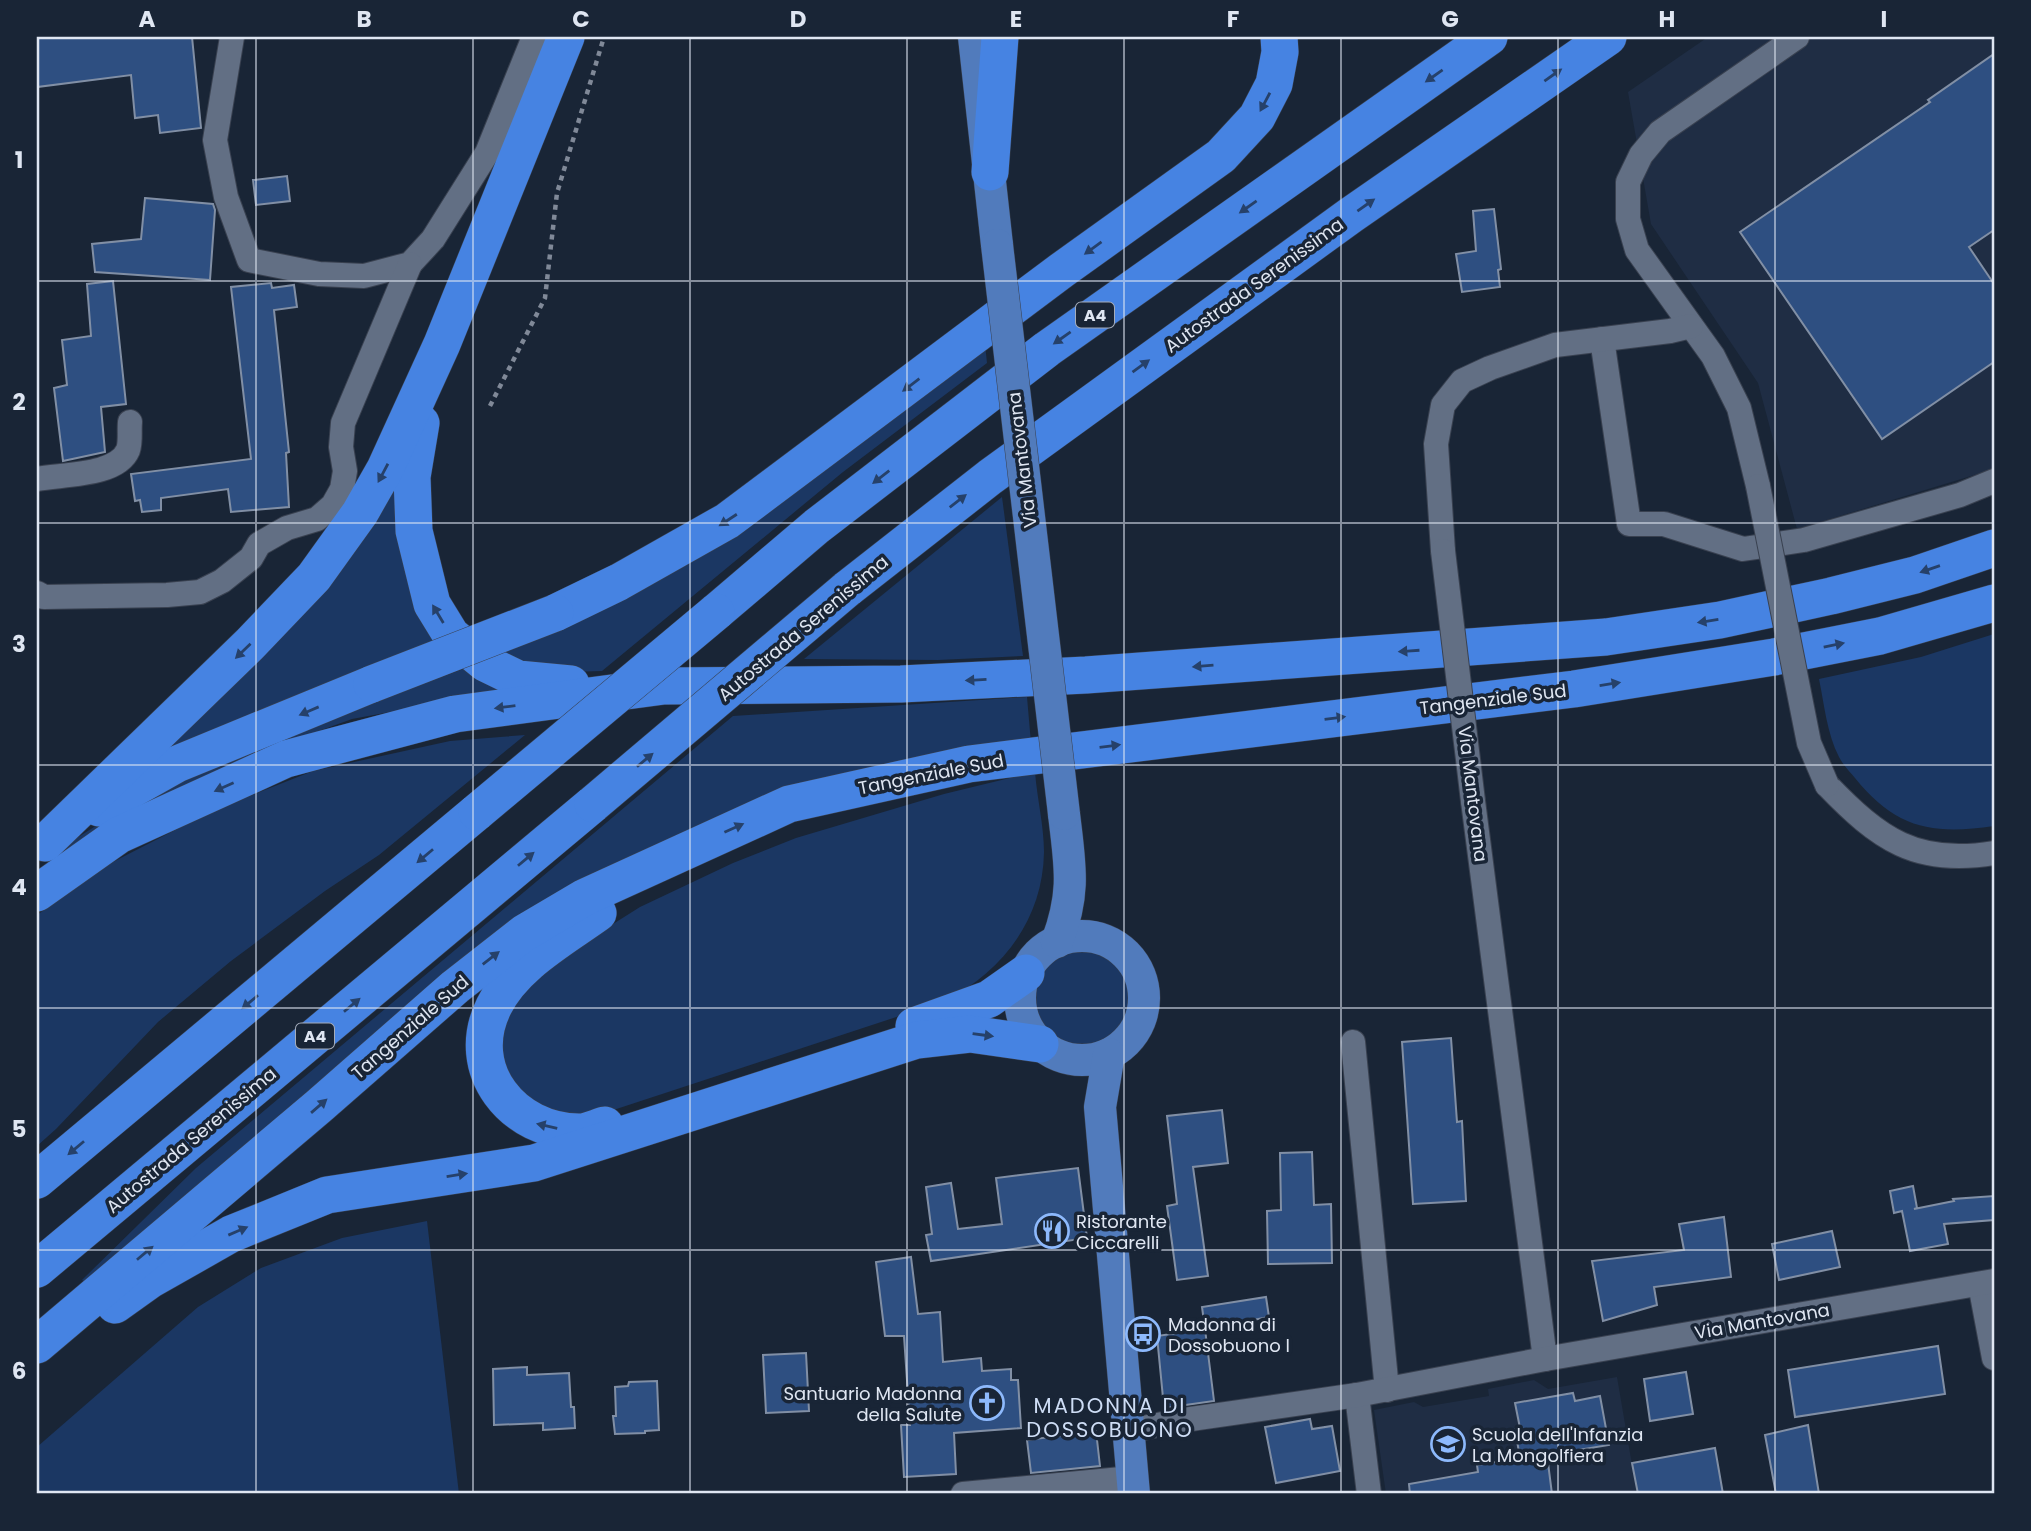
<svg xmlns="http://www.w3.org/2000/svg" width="2031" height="1531" viewBox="0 0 2031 1531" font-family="Poppins,sans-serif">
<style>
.built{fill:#1f2d44}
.green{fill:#1b3763}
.building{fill:#2e4f81;stroke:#818fa5;stroke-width:2}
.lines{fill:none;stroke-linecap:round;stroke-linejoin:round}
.minor-casing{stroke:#394150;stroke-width:26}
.major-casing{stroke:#394150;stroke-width:33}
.highway-casing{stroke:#394150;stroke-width:38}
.path{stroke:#808998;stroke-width:4.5;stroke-dasharray:5 5;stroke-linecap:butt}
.minor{stroke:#626f84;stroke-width:24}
.major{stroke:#517bbc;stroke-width:32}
.highway{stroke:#4683e2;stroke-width:37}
.minor-bridge-casing{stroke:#394150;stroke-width:26;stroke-linecap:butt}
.major-bridge-casing{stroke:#394150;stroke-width:33;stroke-linecap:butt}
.highway-bridge-casing{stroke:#394150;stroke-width:38;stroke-linecap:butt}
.minor-bridge{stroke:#626f84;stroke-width:24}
.major-bridge{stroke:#517bbc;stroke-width:32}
.highway-bridge{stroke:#4683e2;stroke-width:37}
.oneway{fill:#26416a}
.grid{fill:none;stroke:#dfe6f2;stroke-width:2;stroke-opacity:0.55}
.labels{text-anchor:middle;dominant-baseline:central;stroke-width:7;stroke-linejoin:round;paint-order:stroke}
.shield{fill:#192536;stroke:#a4acba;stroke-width:2}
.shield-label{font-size:16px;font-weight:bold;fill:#dfe6f2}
.street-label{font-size:18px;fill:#dfe6f2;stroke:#192536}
.poi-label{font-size:18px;fill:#dfe6f2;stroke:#192536;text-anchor:start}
.quarter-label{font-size:21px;letter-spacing:2px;fill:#ceddf5;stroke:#192536}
.neatline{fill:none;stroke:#dfe6f2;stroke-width:2.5}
.grid-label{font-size:23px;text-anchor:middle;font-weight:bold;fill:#dfe6f2}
</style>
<rect width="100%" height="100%" fill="#192536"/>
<g class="built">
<path d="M1708,37H1994V469L1797,529L1758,383L1651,224L1628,92Z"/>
<path d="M1617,1377L1637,1494H1386L1374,1410L1414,1402L1423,1407L1489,1396L1488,1389L1534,1380L1548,1389Z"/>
</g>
<g class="green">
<path d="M985,344L987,363L843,472L602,671C559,673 538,668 498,652Z"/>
<path d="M398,470L443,644L132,777Z"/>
<path d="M1002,497L1023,656L938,660L804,659Z"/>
<path d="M1994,634V826C1933,835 1896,829 1855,778C1850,772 1843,765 1839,757C1827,734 1824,703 1819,679L1921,657Z"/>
<path d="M471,666L505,691L352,719L239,760L144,805L57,858L53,853L140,798L236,754Z"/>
<path d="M1027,697L1031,743L626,865L87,1283L82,1280L196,1168L733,716Z"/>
<path d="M525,735L379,855L325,891L231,961L158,1022L56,1129L37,1146V915L111,863L212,811L313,771L450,741Z"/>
<path d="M1035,772C1037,798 1044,826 1044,852C1043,919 1003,971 945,1001L586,1119L528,1104L499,1058L507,1006L556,960L640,907L733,863L796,838L944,794Z"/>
<circle cx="1083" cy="997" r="49"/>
<path d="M427,1221L459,1494H37V1447L198,1307L261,1268L342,1238Z"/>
</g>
<g class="building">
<path d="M37,37H192L201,128L160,133L158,115L135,118L131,75L37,87Z"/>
<path d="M1994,54V230L1969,247L1994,284V362L1882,439L1740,232L1930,102L1928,100Z"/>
<path d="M287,176L290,201L256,205L253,180Z"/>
<path d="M145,198L213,204L215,210L210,280L95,272L92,244L141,239Z"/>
<path d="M1494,209L1501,269L1498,270L1500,287L1462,292L1456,254L1476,251L1473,211Z"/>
<path d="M113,281L126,404L101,407L105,452L63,461L54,388L67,385L62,340L91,336L87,284Z"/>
<path d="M271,283L272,288L294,285L297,307L274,310L289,452L286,453L289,507L231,512L228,489L161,498V510L142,512L140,500L135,501L131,474L251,459L231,287Z"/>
<path d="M1451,1038L1457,1122L1462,1121L1466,1201L1413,1204L1402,1042Z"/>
<path d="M1222,1110L1228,1163L1193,1167L1208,1276L1177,1280L1167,1206L1177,1204L1167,1116Z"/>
<path d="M1312,1152L1314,1205L1331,1204L1332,1263L1268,1264L1267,1211L1281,1210L1280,1153Z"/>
<path d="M1078,1168L1087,1238L931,1261L926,1235L932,1234L926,1187L951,1183L958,1229L1002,1224L996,1178Z"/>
<path d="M1913,1186L1917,1208L1914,1209L1954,1201L1953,1199L1994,1196V1220L1944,1224L1948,1244L1910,1251L1902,1211L1894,1213L1890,1191Z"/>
<path d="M1724,1217L1731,1277L1654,1287L1657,1305L1603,1321L1592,1261L1684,1250L1679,1224Z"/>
<path d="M1832,1231L1840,1267L1779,1280L1772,1244Z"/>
<path d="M911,1257L918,1314L940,1312L943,1362L981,1358L982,1371L1011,1369V1380H1018L1021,1428L954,1433L956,1474L904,1477L901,1425H910L904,1336H885L876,1262Z"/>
<path d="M1266,1297L1269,1317L1205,1329L1202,1307Z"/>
<path d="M1205,1329L1214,1401L1164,1408L1157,1336Z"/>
<path d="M1938,1346L1945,1394L1795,1417L1788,1370Z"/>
<path d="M806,1353L809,1411L766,1413L763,1355Z"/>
<path d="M527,1367V1375L569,1373L571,1407H574L575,1428L543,1430V1423L494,1425L493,1369Z"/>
<path d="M1686,1372L1693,1414L1650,1421L1644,1379Z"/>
<path d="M657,1381L659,1430L645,1431V1433L615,1434L613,1416H616L615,1387L628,1386L629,1382Z"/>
<path d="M1573,1393L1575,1401L1600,1396L1609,1445L1547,1455L1552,1494H1410L1409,1484L1478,1472L1477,1465L1520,1458L1515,1429L1520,1428L1515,1403Z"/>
<path d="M1310,1419L1312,1429L1332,1426L1340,1471L1276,1483L1265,1427Z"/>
<path d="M1808,1425L1819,1494H1776L1765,1435Z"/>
<path d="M1096,1431L1100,1466L1031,1473L1027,1440Z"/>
<path d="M1715,1448L1723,1494H1638L1632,1463Z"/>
</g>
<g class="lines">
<g class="minor-casing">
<g id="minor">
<path d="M232,37L215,140L226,197L249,260L319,274L364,276L410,264L433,239L487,153L534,37"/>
<path d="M1602,339L1629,524H1664L1743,549L1804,540L1960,495L1994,481"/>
<path d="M37,479C63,474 117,476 128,450C131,442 129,431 130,422"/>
<path d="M1758,486L1739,408L1713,356L1637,250L1628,219V182L1641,155L1660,132L1797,37"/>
<path d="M1443,551L1436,444L1443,405L1462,381L1490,368L1555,345L1670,331L1691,326"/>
<path d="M37,593L44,597L167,595L200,592L222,581L251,558L259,544L287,528L317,519L333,505L342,489L345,471L341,447L343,423L410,264"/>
<path d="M1827,785C1879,839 1916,866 1994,853"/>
<path d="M1473,801L1545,1359"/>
<path d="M1353,1042L1387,1390"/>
<path d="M1980,1284L1994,1358"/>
<path d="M1357,1395L1369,1494"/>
<path d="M1129,1431L1177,1421L1357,1395L1545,1359L1994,1281"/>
<path d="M963,1494L1132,1478"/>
</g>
</g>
<g class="major-casing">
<g id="major">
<path d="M974,37L997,245"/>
<circle cx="1082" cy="998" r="62"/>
<path d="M1057,942C1076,891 1070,866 1064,814"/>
<path d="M1109,1054L1100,1107L1134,1494"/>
</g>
</g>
<g class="highway-casing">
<g id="highway">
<path d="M990,172L1000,37"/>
<path d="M421,423L412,477L414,531L432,604L451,635L485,663L518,679L571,684"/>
<path d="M847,589L990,477L1351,215L1608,37"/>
<path d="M716,612L817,526L1047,349L1489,37"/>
<path d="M555,613L619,582L727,521L1062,270L1221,156L1257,117L1274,84L1280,52L1279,37"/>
<path d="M99,808L177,764L372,684"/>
<path d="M45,843L250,644L314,577L360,513L385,469L442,344L566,37"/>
<path d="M37,893L119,835L286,759L455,714L664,686L901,684L1086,675L1606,637L1720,620L1831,596L1915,575L1994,548"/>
<path d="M598,913C562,939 514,965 494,1006C462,1070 514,1132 579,1132C588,1132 597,1127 605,1125"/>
<path d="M914,1026L989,999L1026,973"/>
<path d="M37,1180L477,812"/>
<path d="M37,1269L593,804"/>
<path d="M115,1305L150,1280L231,1234L327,1195L534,1163L917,1040L970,1034L1040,1044"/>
<path d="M37,1345L319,1106L455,987L524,933L585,897L789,804L969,764L1574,689L1774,657L1880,636L1994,603"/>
</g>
</g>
<path class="path" d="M490,406L545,298L557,193L604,37"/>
<use href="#minor" class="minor"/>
<use href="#major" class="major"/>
<use href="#highway" class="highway"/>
<g class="minor-bridge-casing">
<g id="minor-bridge">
<path d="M1758,486L1809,743L1827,785"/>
<path d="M1443,551L1473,801"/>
</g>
</g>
<g class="major-bridge-casing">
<path id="major-bridge" d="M997,245L1064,814"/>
</g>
<g class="highway-bridge-casing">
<g id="highway-bridge">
<path d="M372,684L555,613"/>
<path d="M593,804L847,589"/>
<path d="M477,812L716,612"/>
</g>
</g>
<use href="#minor-bridge" class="minor-bridge"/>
<use href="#major-bridge" class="major-bridge"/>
<use href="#highway-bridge" class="highway-bridge"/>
</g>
<defs><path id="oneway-solid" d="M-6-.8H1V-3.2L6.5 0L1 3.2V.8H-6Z" transform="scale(1.75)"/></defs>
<g class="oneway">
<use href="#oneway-solid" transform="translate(1553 75) rotate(-35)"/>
<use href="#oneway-solid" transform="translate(1434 76) rotate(145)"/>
<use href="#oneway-solid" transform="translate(1265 102) rotate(118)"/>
<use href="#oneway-solid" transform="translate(1366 205) rotate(-35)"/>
<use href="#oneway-solid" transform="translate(1248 207) rotate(145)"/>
<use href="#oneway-solid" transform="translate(1093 248) rotate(144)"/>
<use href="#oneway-solid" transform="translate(1062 338) rotate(145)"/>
<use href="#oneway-solid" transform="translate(1141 366) rotate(-36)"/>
<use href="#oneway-solid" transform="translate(911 385) rotate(143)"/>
<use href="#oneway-solid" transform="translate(383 473) rotate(118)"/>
<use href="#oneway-solid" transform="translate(881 477) rotate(142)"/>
<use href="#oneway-solid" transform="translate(958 501) rotate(-38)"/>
<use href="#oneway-solid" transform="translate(728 520) rotate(147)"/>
<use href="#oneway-solid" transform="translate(1930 569) rotate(161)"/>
<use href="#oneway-solid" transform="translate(438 614) rotate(-121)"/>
<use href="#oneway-solid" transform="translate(1708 621) rotate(171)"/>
<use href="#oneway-solid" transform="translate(1834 645) rotate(-11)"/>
<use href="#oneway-solid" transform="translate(243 651) rotate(136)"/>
<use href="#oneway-solid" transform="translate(1409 651) rotate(176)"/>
<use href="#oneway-solid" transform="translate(1203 666) rotate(175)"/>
<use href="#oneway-solid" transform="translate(976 680) rotate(177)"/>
<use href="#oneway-solid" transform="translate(1610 684) rotate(-9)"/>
<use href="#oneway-solid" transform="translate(505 707) rotate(173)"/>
<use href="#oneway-solid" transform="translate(309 711) rotate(157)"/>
<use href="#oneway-solid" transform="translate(1335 718) rotate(-7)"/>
<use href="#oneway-solid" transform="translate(1110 746) rotate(-7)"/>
<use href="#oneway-solid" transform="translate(645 760) rotate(-40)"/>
<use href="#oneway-solid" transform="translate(224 787) rotate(156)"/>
<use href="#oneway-solid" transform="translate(734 828) rotate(-24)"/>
<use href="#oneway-solid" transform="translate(425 856) rotate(140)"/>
<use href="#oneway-solid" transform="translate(526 859) rotate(-40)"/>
<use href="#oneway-solid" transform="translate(491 958) rotate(-38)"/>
<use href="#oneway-solid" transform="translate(250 1002) rotate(140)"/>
<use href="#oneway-solid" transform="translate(352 1005) rotate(-40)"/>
<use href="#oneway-solid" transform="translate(983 1035) rotate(8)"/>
<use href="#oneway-solid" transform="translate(319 1106) rotate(-41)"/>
<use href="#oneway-solid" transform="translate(547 1126) rotate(-167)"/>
<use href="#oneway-solid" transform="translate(76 1148) rotate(140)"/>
<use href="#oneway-solid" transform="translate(457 1175) rotate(-9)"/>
<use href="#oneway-solid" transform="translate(238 1231) rotate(-23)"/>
<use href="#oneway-solid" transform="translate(145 1253) rotate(-40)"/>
</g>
<path class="grid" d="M256,37V1494M473,37V1494M690,37V1494M907,37V1494M1124,37V1494M1341,37V1494M1558,37V1494M1775,37V1494M37,281H1994M37,523H1994M37,765H1994M37,1008H1994M37,1250H1994"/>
<defs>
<g id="restaurant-ring" transform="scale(1.75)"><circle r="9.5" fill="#192536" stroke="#8db9fc" stroke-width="1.5"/><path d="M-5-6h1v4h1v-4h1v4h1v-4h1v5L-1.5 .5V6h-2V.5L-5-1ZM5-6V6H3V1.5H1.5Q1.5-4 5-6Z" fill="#8db9fc"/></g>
<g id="bus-ring" transform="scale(1.75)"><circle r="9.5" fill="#192536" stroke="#8db9fc" stroke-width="1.5"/><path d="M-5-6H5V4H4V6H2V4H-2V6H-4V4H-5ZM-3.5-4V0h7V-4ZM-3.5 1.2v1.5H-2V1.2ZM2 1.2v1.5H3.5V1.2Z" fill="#8db9fc"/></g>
<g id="church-ring" transform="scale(1.75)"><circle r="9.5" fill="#192536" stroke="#8db9fc" stroke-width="1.5"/><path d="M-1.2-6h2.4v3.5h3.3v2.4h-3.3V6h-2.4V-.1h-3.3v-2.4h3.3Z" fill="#8db9fc"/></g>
<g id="school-ring" transform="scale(1.75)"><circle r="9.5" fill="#192536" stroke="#8db9fc" stroke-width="1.5"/><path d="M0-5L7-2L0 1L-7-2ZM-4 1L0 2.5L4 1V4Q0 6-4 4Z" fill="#8db9fc"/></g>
</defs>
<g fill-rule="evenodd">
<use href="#restaurant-ring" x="1052" y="1231"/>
<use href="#bus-ring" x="1143" y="1334"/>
<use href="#church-ring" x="987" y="1403"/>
<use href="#school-ring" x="1448" y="1444"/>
</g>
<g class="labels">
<g class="shield">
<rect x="1076" y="302.5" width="38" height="25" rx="5"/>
<rect x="296" y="1023.5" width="38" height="25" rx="5"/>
</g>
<g class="shield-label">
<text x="1095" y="315">A4</text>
<text x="315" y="1036">A4</text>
</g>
<g class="street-label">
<text transform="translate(1254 285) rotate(-36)">Autostrada Serenissima</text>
<text transform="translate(1022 460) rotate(-97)">Via Mantovana</text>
<text transform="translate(803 628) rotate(-40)">Autostrada Serenissima</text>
<text transform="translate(1493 699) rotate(-7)">Tangenziale Sud</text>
<text transform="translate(931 774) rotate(-11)">Tangenziale Sud</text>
<text transform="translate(1473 794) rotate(83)">Via Mantovana</text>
<text transform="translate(410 1027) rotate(-41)">Tangenziale Sud</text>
<text transform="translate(191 1140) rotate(-40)">Autostrada Serenissima</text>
<text transform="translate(1762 1321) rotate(-10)">Via Mantovana</text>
</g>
<g class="poi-label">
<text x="1076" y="1221">Ristorante<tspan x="1076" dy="21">Ciccarelli</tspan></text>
<text x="1168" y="1324">Madonna di<tspan x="1168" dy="21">Dossobuono I</tspan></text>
<text x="962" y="1393" text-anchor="end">Santuario Madonna<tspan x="962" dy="21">della Salute</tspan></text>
<text x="1472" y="1434">Scuola dell'Infanzia<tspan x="1472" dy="21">La Mongolfiera</tspan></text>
</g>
<g class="quarter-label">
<text x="1110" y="1405">MADONNA DI<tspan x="1110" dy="24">DOSSOBUONO</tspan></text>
</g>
</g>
<rect width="2031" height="1531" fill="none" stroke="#192536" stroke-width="77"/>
<rect x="38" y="38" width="1955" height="1454" class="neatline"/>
<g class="grid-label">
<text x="147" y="27">A</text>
<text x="364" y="27">B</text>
<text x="581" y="27">C</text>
<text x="798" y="27">D</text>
<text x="1016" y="27">E</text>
<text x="1233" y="27">F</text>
<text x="1450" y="27">G</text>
<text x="1667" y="27">H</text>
<text x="1884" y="27">I</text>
<text x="19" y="168">1</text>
<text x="19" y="410">2</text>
<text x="19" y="652">3</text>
<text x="19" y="895">4</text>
<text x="19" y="1137">5</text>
<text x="19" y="1379">6</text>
</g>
</svg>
